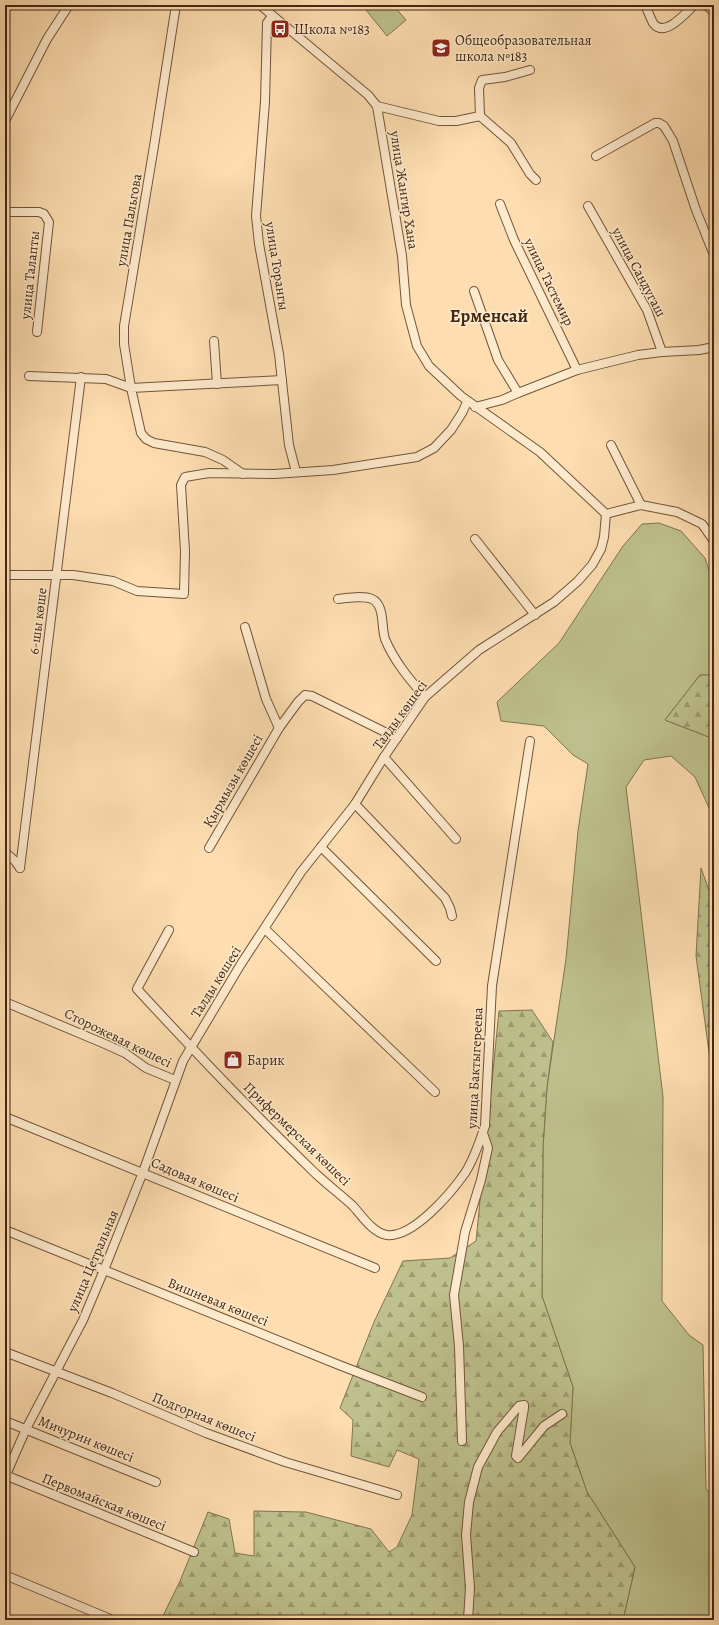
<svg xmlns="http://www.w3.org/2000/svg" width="719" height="1625" viewBox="0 0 719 1625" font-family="Alegreya,serif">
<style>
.grass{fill:#bec18d;stroke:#807450}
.forest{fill:url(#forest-firs);stroke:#807450}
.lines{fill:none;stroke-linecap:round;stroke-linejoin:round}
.minor-casing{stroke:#72543a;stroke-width:10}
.minor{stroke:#feeacc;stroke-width:8}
.labels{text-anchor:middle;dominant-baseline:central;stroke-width:3;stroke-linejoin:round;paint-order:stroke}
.poi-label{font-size:14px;fill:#432613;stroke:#feeacc;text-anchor:start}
.street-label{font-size:14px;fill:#432613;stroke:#feeacc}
.district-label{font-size:18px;font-weight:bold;fill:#432613;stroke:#feeacc}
</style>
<defs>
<pattern id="forest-firs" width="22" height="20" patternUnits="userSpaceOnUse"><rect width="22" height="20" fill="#bec18d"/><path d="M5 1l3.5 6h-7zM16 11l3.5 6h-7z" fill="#9c9d72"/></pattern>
</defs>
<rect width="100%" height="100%" fill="#fedeb1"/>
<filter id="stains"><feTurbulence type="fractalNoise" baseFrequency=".005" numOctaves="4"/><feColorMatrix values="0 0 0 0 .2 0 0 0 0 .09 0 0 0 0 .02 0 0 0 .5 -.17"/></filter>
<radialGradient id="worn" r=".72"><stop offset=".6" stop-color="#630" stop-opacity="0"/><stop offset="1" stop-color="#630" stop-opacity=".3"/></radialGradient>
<g class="grass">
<path d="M362,5H393L406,20L387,36Z"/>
<path d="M659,523L681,531L705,558L714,586V675H700L665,720L714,739V819L695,777L671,756L644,760L626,787L663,1097L662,1301L689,1335L703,1345L706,1489L714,1497V1620H623L635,1567L587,1492L570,1443L573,1387L542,1296L543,1147L547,1087L566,959L578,831L588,764L573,755L544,726L501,721L497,702L559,643L623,546L642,524Z"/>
</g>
<g class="forest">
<path d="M700,675H714V739L665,720Z"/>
<path d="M701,868L714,904V1089L696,956Z"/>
<path d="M532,1010L553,1042L547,1087L543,1147L542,1296L573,1387L570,1443L587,1492L635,1567L623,1620H161L180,1581L208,1512L229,1519L235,1553L254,1556V1511L306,1512L371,1529L389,1552L397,1547L412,1515L419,1459L397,1450L389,1467L351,1456L353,1420L340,1408L374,1322L403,1261L450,1258L476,1241L499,1011Z"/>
</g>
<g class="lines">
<g class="minor-casing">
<g id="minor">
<path d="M260,5L368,95L377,106L402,256L406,305L417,346L429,366L461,396L540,452L606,514"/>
<path d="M645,5C648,11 650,17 653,23C664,39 686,13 694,5"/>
<path d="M706,5L714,12"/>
<path d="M272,16L267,23L265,102L256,216L259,244L279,354L289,445L296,472"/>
<path d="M377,106L439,121H456L480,116L479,88L482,80L505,77L530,70"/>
<path d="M480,116L511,143L530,174L536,180"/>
<path d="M5,121L47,39L69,5"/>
<path d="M596,156L655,123H659L664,126L673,141L696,210L714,255"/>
<path d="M500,204L514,240L577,370"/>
<path d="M588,206L647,310L662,352"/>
<path d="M5,212H39L44,214L49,222L37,332"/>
<path d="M474,291L498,360L518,393"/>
<path d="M214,341L217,384"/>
<path d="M29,376L106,379L131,388L124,344V326L154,146L176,5"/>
<path d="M475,407L502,400L518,393L577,370L638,355L662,352L699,350L714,347"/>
<path d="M611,445L641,505"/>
<path d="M243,474L223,460L205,452L154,443L146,439L141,433L131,388L282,380"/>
<path d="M606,514L641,505L677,512L702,524L714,541"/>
<path d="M475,539L535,615"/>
<path d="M5,575H73L113,581L137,591L184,594L185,551L181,485L185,477L209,473L274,474L333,470L417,457L434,448L451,430L462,413L467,402"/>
<path d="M338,599C348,598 363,595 372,599C385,605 381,627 385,639C394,661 410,680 425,697"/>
<path d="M245,627L266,699L279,728"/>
<path d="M384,757L456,839"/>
<path d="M355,804L445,898L450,908L452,916"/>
<path d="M321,847L436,961"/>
<path d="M209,848L279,728L298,702L305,695L312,696L397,738"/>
<path d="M5,852L15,861L20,868"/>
<path d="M20,868L81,377"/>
<path d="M265,929L435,1092"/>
<path d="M169,930L137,989C195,1052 255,1115 316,1174C328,1185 341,1195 353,1206C362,1216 373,1233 387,1235C413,1238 451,1193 465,1173C474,1159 480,1141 485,1126L492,986L530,741"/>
<path d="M5,1002L105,1044L125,1053L146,1068L175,1080"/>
<path d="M5,1117L375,1268"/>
<path d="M5,1230L339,1365L422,1397"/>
<path d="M5,1352L112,1393L206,1433L285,1462L397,1495"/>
<path d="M5,1421L156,1482"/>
<path d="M462,1441L459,1346L454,1295L465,1232L481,1180L488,1148L483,1133"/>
<path d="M5,1475L194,1552"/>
<path d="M5,1477L26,1429L83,1320L104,1270L143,1172L183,1061L241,964L301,872L355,804L384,757L425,697L479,650L554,602L578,581L592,565L601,549L604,537L606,514"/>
<path d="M5,1575L113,1620"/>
<path d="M468,1620L470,1588L466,1535L469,1502L478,1467L497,1432L519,1406L524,1405V1408L516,1456L518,1458L544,1426L562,1414"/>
</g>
</g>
<use href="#minor" class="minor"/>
</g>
<defs>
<g id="bus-square" transform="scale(1)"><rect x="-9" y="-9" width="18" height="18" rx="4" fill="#8f2418" stroke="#feeacc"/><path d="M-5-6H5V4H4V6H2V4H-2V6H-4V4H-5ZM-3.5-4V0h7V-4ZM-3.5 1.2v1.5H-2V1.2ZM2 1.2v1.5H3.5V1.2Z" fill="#fff"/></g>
<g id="school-square" transform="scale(1)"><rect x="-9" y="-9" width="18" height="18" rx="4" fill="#8f2418" stroke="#feeacc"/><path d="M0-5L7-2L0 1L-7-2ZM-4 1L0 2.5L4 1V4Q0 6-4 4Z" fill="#fff"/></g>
<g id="shop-square" transform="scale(1)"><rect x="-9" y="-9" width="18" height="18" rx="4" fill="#8f2418" stroke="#feeacc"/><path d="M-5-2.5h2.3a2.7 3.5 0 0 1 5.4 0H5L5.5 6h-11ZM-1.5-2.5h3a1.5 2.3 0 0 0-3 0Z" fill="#fff"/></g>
</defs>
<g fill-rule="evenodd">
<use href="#bus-square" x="280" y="29"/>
<use href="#school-square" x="441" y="48"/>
<use href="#shop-square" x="233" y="1060"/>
</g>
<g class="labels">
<g class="poi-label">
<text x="294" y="29">Школа №183</text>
<text x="455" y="40">Общеобразовательная<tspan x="455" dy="16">школа №183</tspan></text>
<text x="247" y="1060">Барик</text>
</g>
<g class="street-label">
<text transform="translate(404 190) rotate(81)">улица Жангир Хана</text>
<text transform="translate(129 220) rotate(-80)">улица Пальгова</text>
<text transform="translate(277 266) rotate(81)">улица Торангы</text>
<text transform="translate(639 272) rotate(62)">улица Сандугаш</text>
<text transform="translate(30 275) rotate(-84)">улица Талапты</text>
<text transform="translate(549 282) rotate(64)">улица Тастемир</text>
<text transform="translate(38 621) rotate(-83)">6-шы көше</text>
<text transform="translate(400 715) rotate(-54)">Талды көшесі</text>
<text transform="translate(233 781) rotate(-60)">Қырмызы көшесі</text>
<text transform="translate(216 982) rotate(-58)">Талды көшесі</text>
<text transform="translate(118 1038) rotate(26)">Сторожевая көшесі</text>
<text transform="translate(475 1068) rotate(-87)">улица Бактыгереева</text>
<text transform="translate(297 1134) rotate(44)">Прифермерская көшесі</text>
<text transform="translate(195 1180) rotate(23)">Садовая көшесі</text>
<text transform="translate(93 1261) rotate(-67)">улица Цетральная</text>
<text transform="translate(218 1302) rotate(22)">Вишневая көшесі</text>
<text transform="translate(204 1417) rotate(22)">Подгорная көшесі</text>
<text transform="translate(86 1439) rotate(22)">Мичурин көшесі</text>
<text transform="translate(104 1502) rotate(22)">Первомайская көшесі</text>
</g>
<g class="district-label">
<text x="489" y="316">Ерменсай</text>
</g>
</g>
<rect width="719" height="1625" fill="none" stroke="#fedeb1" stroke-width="20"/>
<rect x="6" y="6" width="707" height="1613" fill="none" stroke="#432613" stroke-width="2"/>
<rect x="10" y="10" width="699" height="1605" fill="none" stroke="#432613"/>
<rect width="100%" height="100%" filter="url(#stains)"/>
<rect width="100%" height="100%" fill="url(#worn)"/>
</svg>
